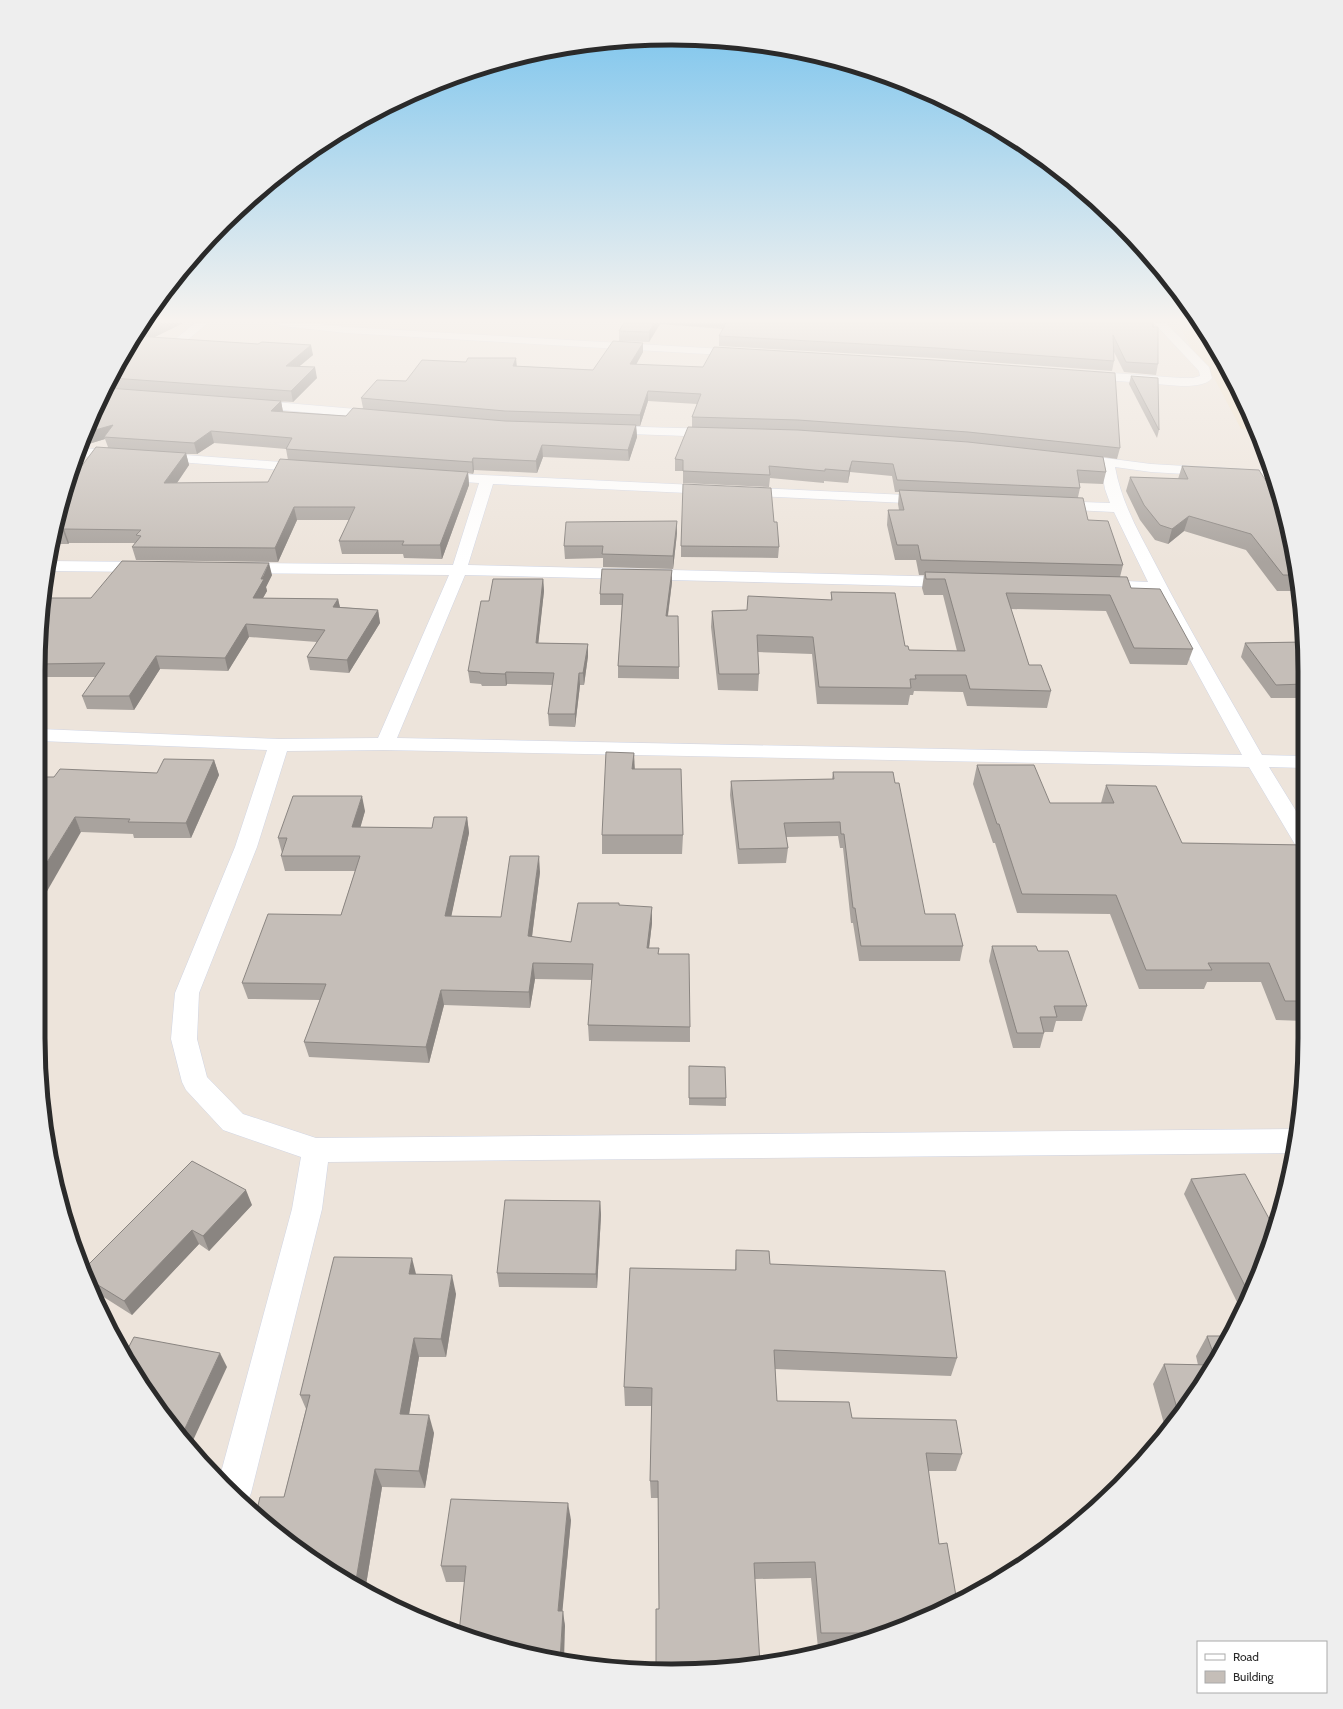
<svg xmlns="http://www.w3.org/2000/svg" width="1343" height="1709" viewBox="0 0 1343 1709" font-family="Cabin,sans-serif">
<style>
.education{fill:#f0e1c9}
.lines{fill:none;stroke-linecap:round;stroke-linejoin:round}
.minor-casing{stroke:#d0d5e4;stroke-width:1}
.minor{fill:#fff;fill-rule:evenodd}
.wall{fill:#a9a39e;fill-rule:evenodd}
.shaded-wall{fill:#8a8581}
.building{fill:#c5beb8;stroke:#8a8581}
.rim{fill:none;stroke:#2a2a2a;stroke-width:5}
</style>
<rect width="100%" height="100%" fill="#ede4db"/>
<path class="education" d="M1178,323H1197L1220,355L1254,430L1241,429L1213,376H1207Z"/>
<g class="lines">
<g class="minor-casing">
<g id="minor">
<path d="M195,323H208L185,342L204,344L206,346L204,348C195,351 177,351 171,343L173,341Z"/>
<path d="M276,323H312L346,327L741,350L745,351L747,353L745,355L741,356L346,333L282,326Z"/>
<path d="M1154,323H1166L1209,367L1212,378C1206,386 1190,386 1181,386L1081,378L1079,375L1081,372L1085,371L1181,378H1193L1200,376L1199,371Z"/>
<path d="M252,400L379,411L384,412L385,415L384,418L379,419L248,407L246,404L248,401Z"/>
<path d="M607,426L714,429L719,430L721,433L719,436L714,437L602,433L600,430L602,427Z"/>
<path d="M81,448L122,451L127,452L129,455L127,458L122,459L77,456Z"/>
<path d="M158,453L307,464L312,465L314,468L312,471L307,472L153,460L151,457L153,454Z"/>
<path d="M1074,454L1151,464L1272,471L1274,479H1273L1151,472L1115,467C1122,505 1140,534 1157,567C1190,631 1227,693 1262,755L1304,756V768L1269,767L1304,824V848L1296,846L1249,767L385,750L287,751L257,847L199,993L197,1039L207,1077L243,1114L316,1138L1295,1129L1294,1153L328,1162L322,1209L251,1493L246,1505L219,1480L292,1209L301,1157L223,1130L186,1090L182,1082L171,1039L175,993L235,847L267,750L40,741V729L279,739L378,738L449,575L241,573L235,571L233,568L235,565L241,563L453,565L479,483L434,480L432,477L434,474L439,473L928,496L933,497L935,500L933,503L928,504L493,484L468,565L952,577L958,579L960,582L958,585L952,587L465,575L397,738L1242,755L1153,592L1101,590L1095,588L1093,585L1095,582L1101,580L1148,582L1114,512L1054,509L1049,508L1047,505L1049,502L1054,501L1110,503L1105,489L1101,466L1069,461L1067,458L1069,455Z"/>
<path d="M48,561L146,562L152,564L154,567L152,570L146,572L48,571Z"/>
</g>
</g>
<use href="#minor" class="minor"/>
</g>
<g class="wall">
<path d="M144,323H183L154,337L313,355L299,366L317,378L293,402L277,401H281L283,412L346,416L363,408L361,398L406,381L466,362L516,358V366L593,370L643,343V352L636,364L1120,448L1117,459L1103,457L1106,472L1103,484L1079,483L1080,488L1078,497L1088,520L1123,565L1120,577L1193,649L1187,665L1130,664L1106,611L1011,609L1029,665L1051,691L1047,708L967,706L963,692L914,691L913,695H910L908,705L817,704L812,654L758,652L759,674L758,691L718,690L711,627L712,611L747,610L831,600V592L905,646L909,650L957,651L943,595H924L922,588L924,575H919L916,560H895L887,525L888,510H899L898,504L899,492H895L892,476L850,472L848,483L824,481V483L770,478L769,487L683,483V471H675V459L692,427V417L697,404L648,401L640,426H636L637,437L629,461L543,457L537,473L474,470L473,474L468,473L469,485L442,559L404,558L403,554H342L339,541L349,520H297L278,562L136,560L132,547L135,543H69L68,544H51L66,487L108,447L105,439L82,446L123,355ZM214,443L286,449L288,460L268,482L177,483L189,465L186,454H197Z"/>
<path d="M624,323H1153L1158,364L1156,375L1124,372L1114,352V361L1112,371L934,358L719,346V336L723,329L660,324L649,342L619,341V331Z"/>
<path d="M1217,351L1220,355L1234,385L1214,363Z"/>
<path d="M1131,376L1159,430L1157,438L1129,384Z"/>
<path d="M1182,466L1266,481L1275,482L1293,548L1298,591H1277L1246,550L1184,531L1168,544L1155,540L1140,520L1126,491L1130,477L1178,479Z"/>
<path d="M677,521V533L673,569L603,567V558L565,559L564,546Z"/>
<path d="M774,522L779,547L778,558L681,557V546Z"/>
<path d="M272,575L266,587L267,591L263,598L338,599L340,607L378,610L380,623L349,673L310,670L307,657L317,642L249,637L228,671L160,669L134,710L87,709L82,696L96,677H40L39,630L91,598Z"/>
<path d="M543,579L544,591L538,643L588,644V656L584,685H580L575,727L549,726L548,714L552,685L507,684L506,686H482L481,684L470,683L468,671L489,601Z"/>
<path d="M672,582L668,616L679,667V679L618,678V666L622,605H600V594Z"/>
<path d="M1304,642V698H1271L1241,657L1245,643Z"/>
<path d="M634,753V769L683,835L682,854H602V835Z"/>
<path d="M214,760L219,775L191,838H134L133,834L81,832L54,777L157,773Z"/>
<path d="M977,765L1050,803H1101L1106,785L1182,843L1304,845L1305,1021L1276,1020L1261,982H1207L1204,989H1139L1110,914L1017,913L995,843H993L973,784Z"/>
<path d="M833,772L925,914L963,946L960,961H859L853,923H851L843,848H840L838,836L786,837L788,848L786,863L738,864L730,795L731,781L832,779Z"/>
<path d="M1304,775V799L1298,789Z"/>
<path d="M365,811L360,827L432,828L467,817L469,833L451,916L501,917L540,872L532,937L571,942L619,905L652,923L649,948L659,954L690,1027V1042L589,1041L588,1025L592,980L535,979L530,1008L444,1005L429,1063L309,1057L304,1042L320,1000L248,999L242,983L341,915L355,871H285L281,856L282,853L278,838Z"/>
<path d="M992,946L1038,951L1087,1006L1082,1021H1056L1053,1032H1044V1033L1040,1048H1013L989,961Z"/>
<path d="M689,1066L726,1098V1106L689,1105Z"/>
<path d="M1191,1179L1257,1280L1245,1301L1237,1302L1184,1194Z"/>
<path d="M600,1201L601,1215L597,1288L499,1287L497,1273Z"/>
<path d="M252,1205L209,1251L199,1244L132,1315L91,1289L86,1280L83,1270Z"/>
<path d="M736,1250L770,1264L957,1358L951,1376L775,1369L777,1401L852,1418L962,1454L956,1471H929L914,1623L838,1648H818L811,1578L755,1579L659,1609L658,1498H651L650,1481L652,1406H625L624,1387L735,1270Z"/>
<path d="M416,1274L456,1294L446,1357H419L409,1414L434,1433L425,1488L382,1487L365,1591L355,1586L284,1497L306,1409L300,1395Z"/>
<path d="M1207,1336H1227L1198,1390L1166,1431L1153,1384L1164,1364L1198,1365L1196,1356Z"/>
<path d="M571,1520L562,1611L565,1626L464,1582H446L441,1566Z"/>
</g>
<g class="shaded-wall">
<path d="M161,323H183L137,346L134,338L136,335Z"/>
<path d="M654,323H660V324L649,342V332Z"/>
<path d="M643,343V352L631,374L630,364Z"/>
<path d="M311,345L313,355L288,376L286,366Z"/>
<path d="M516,358L517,368L513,366Z"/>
<path d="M315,367L317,378L293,402L291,391Z"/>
<path d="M648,391V401L640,426V415Z"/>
<path d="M281,401L283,412L271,411Z"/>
<path d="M113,425L104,437L105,439L82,446L88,432Z"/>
<path d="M636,425L637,437L629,461L628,450Z"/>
<path d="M211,431L214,443L197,454L194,443Z"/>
<path d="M542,445L543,457L537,473L536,461Z"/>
<path d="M186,453L189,465L168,496L164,483Z"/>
<path d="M473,458L474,470L473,474L472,462Z"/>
<path d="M852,461L848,483L849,471Z"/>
<path d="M468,472L469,485L442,559L440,545Z"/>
<path d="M294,507L297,520L278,562L275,548Z"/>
<path d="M1189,516L1184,531L1168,544L1172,529Z"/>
<path d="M677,521V533L673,569V556Z"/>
<path d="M64,529L69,543L68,544L63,531Z"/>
<path d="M269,563L272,575L266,587L267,591L256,610L253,598Z"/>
<path d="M672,570V582L666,628V616Z"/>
<path d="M543,579L544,591L537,655L536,643Z"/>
<path d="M338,599L341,612L333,607Z"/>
<path d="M378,610L380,623L349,673L347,660Z"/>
<path d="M246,624L249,637L228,671L225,658Z"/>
<path d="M588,644V656L584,685L583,673Z"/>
<path d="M156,656L160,669L134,710L129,696Z"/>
<path d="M506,672L507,684L506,686L505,674Z"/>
<path d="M579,673L580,685L575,727V714Z"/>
<path d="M634,753L635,772L632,769Z"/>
<path d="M214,760L219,775L191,838L186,823Z"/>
<path d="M362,796L365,811L356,843L352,827Z"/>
<path d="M75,817L81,832L42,900L41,872Z"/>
<path d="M467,817L469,833L448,932L445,916Z"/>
<path d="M539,856L540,872L530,952L528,936Z"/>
<path d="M652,907V923L647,964V948Z"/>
<path d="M533,963L535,979L530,1008L529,992Z"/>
<path d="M441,990L444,1005L429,1063L426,1047Z"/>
<path d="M246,1190L252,1205L209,1251L203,1236Z"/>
<path d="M600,1201L601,1215L597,1288L596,1274Z"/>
<path d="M192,1230L199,1244L132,1315L124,1301Z"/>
<path d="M412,1258L417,1278L409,1274Z"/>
<path d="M452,1275L456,1294L446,1357L441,1339Z"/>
<path d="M414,1338L419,1357L406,1432L400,1414Z"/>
<path d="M220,1353L227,1367L190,1447L181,1437Z"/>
<path d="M429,1415L434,1433L425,1488L419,1471Z"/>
<path d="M375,1469L382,1487L365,1591L355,1586Z"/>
<path d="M568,1503L571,1520L561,1626L558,1611Z"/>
<path d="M563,1611L565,1626L564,1661L560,1660Z"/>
</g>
<g class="building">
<path d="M144,323H161L136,335Z"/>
<path d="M624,323H654L649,332L619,331Z"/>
<path d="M726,323H1153V327H1158V364L1126,362L1113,335L1114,361L936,348L719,336Z"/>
<path d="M135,336L258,344L262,342L311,345L286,366L315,367L291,391L112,378L123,355Z"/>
<path d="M613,341L643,343L630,364L703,367L714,347L935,360L1115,373L1120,448L968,432L798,420L692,417L701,394L648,391L640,415L505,411L361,398L377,380L406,381L422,360L466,362L468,358H516L513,366L593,370Z"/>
<path d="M1131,376L1158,378L1159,430Z"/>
<path d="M108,388L281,401L271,411L346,416L353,408L505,421L636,425L628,450L542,445L536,461L473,458L472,462L286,449L292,438L211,431L194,443L104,437L113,425L88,432L94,419L101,414H96Z"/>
<path d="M688,427L798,430L968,442L1103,457L1106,472L1077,470L1080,488L897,480L893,464L852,461L849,471L825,469V471L769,466L770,475L683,471V460L675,459Z"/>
<path d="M96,447L186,453L164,483L268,482L280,459L468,472L440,545H402L404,541H339L355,507H294L275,548L132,547L141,536L136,535L141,530L64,529L63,531H55L66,487Z"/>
<path d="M1182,466L1259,470L1266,481L1275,482L1290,537H1287L1291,542L1293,548L1296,575H1283L1251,534L1189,516L1172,529L1160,525L1144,505L1130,477L1188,479Z"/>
<path d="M683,484L771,488L774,522H777L779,547L681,546Z"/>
<path d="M899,490L1083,498L1088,520L1108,521L1123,565L921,560L918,545H897L888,510H904Z"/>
<path d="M677,521L673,556L602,554L603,546H564L566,522Z"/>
<path d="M122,561L269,563L261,579H264L253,598L338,599L333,607L378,610L347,660L307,657L325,630L246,624L225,658L156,656L129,696H82L105,663L40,664L39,630L44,598H91Z"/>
<path d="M602,569L672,570L666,616H678L679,667L618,666L623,594H600Z"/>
<path d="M925,572L1127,577L1131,588L1160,589L1193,649L1134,648L1110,595L1006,593L1029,665H1041L1051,691L970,689L966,675H915L916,679H910L911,688L819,687L813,637L757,635L759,674H719L712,611L747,610L748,596L832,600L831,592L895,593L905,646H908L909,650L965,651L945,579H926Z"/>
<path d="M493,579H543L536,643L588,644L583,673H579L575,714H548L554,673L506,672L505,674L480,673V672L468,671L481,601H489Z"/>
<path d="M1304,642V684L1276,685L1245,643Z"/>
<path d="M606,752L634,753L632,769H681L683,835H602Z"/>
<path d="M164,759L214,760L186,823L128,822L130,819L75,817L41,872V777H54L60,769L157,773Z"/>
<path d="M977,765H1034L1050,803H1114L1106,785L1156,786L1182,843L1304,845L1305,1001H1285L1269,963H1208L1212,970H1146L1116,895L1022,894L999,824H997Z"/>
<path d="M833,772H893L895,783H899L925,914H955L963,946H861L855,908H853L844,834H841L840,822L784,823L788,848L739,849L731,781L834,779Z"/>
<path d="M293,796H362L352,827L432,828L434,817H467L445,916L501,917L510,856H539L528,936L571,942L578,903H619V905L652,907L647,948H659L658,954H689L690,1027L588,1025L593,964L533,963L529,992L441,990L426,1047L304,1042L326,984L242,983L268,914L341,915L360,856H281L287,838H278Z"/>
<path d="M992,946H1036L1038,951H1068L1087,1006H1054L1057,1017H1040L1044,1033H1017Z"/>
<path d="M689,1066L725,1067L726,1098H689Z"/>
<path d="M192,1161L246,1190L203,1236L192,1230L124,1301L85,1277L83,1270Z"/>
<path d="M1245,1174L1273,1226L1257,1280L1253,1287L1246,1288L1191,1179Z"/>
<path d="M505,1200L600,1201L596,1274L497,1273Z"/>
<path d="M736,1250L769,1251L770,1264L945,1271L957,1358L774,1350L777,1401L849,1402L852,1418L956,1420L962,1454L926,1453L939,1544L947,1543L957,1602L914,1623L883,1633H821L815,1562L754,1563L760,1664L754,1666L672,1671L656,1670V1609H659L658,1481H650L652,1388L624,1387L630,1268L736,1270Z"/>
<path d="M334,1257L412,1258L409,1274L452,1275L441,1339L414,1338L400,1414L429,1415L419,1471L375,1469L355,1586L286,1540L256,1514L260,1497H284L310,1395H300Z"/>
<path d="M1207,1336H1227L1215,1358Z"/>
<path d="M134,1337L220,1353L181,1437L169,1423L124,1356Z"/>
<path d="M1164,1364L1211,1365L1198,1390L1179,1415Z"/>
<path d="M451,1499L568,1503L558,1611H563L560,1660L508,1649L459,1633L466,1566H441Z"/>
</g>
<linearGradient id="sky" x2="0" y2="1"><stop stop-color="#75c2ed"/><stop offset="0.57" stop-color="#f7f3ef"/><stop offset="1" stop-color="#f7f3ef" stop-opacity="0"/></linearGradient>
<rect width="1343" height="562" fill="url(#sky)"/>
<path d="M0 0H1343V1709H0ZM671 45H672A626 626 0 0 1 1298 671V1038A626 626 0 0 1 672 1664H671A626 626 0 0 1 45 1038V671A626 626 0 0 1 671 45Z" fill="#eee" fill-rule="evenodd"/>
<path class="rim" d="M671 45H672A626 626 0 0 1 1298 671V1038A626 626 0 0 1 672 1664H671A626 626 0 0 1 45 1038V671A626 626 0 0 1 671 45Z"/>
<rect x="1197" y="1641" width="130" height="52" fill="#ffffff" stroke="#aaaaaa"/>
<rect x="1205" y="1654" width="20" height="6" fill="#ffffff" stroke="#aaaaaa"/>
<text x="1233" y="1661" font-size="12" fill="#2a2a2a">Road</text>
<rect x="1205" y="1671" width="20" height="12" fill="#c5beb8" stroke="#aaaaaa"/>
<text x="1233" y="1681" font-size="12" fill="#2a2a2a">Building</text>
</svg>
